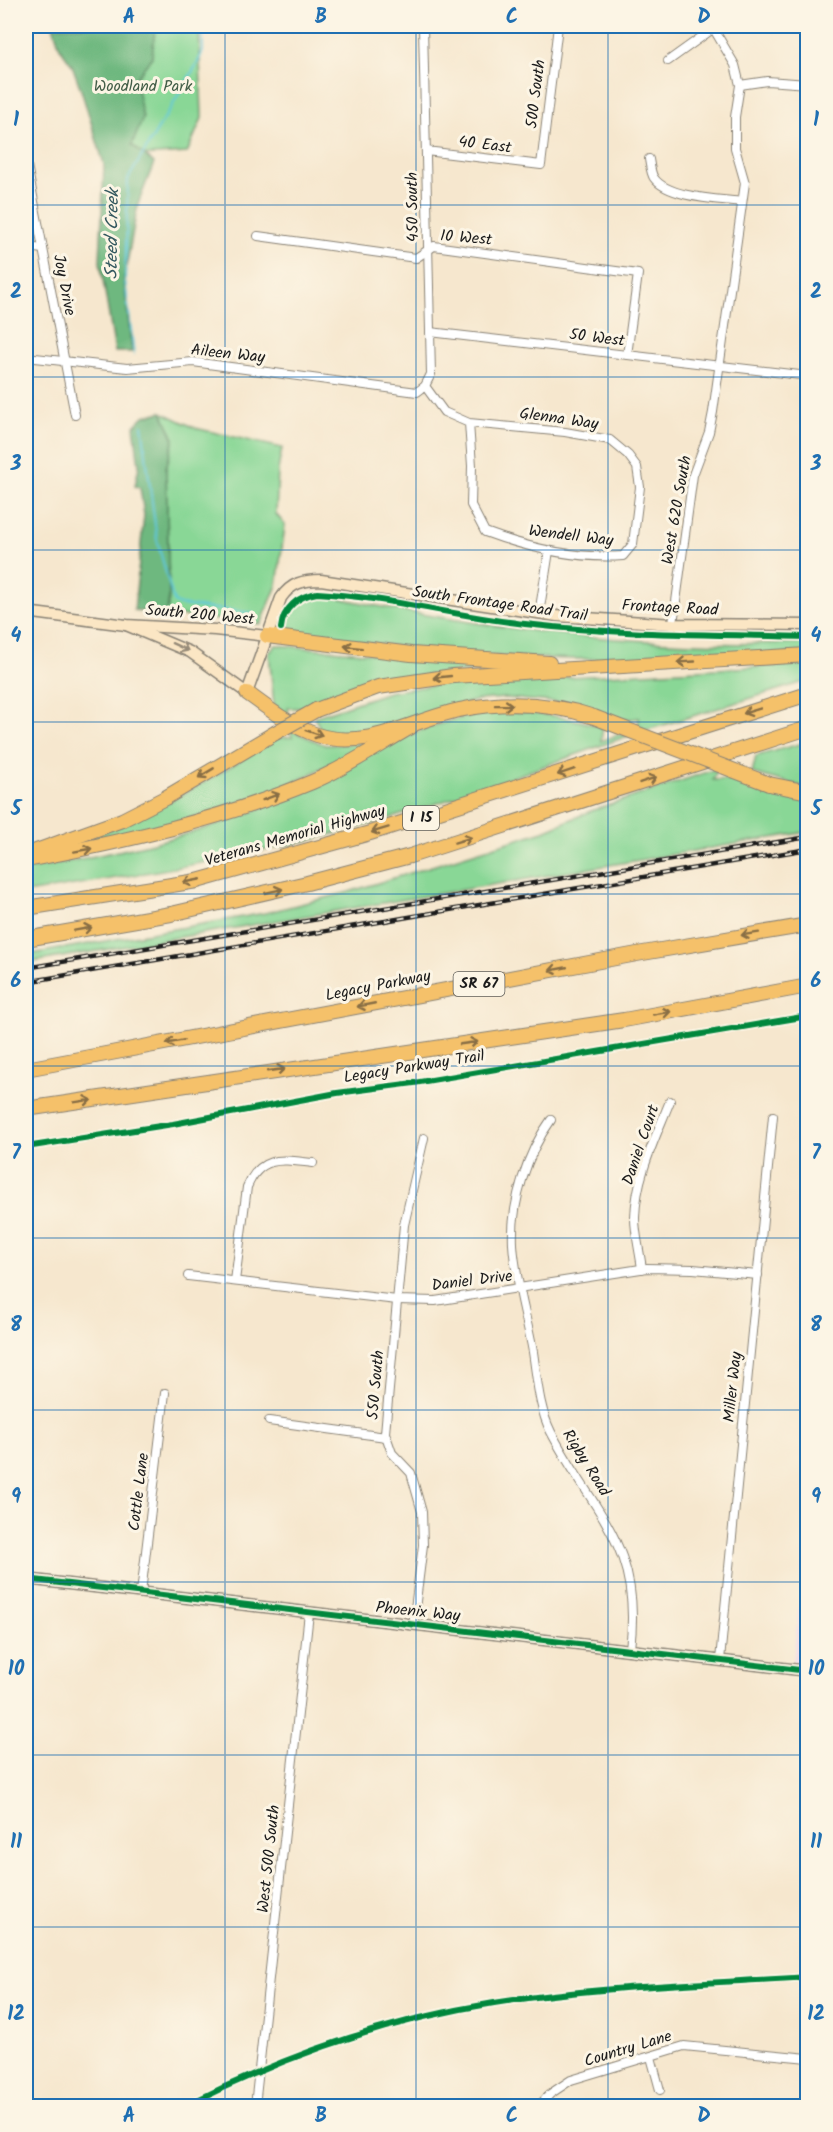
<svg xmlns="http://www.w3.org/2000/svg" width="833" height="2132" viewBox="0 0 833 2132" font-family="Kalam,sans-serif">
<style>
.built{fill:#ead1ec}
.green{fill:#89d796;stroke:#527a59;stroke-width:1.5}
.forest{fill:#6eb87f;stroke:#456a4e;stroke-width:1.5}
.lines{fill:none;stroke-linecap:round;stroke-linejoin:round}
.stream{stroke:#5fc8dc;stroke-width:2}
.street-casing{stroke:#898275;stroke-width:10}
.secondary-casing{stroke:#898275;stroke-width:13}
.highway-casing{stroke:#898275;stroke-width:16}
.street{stroke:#fff;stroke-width:8}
.secondary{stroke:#fbe6c4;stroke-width:10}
.highway{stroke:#f5c16b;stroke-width:14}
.rail-casing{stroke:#1c1c1c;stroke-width:4.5}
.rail{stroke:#fcf5e5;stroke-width:2;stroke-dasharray:7;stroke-linecap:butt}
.highway-bridge-casing{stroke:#898275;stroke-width:16;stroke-linecap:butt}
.highway-bridge{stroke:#f5c16b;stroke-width:14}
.cycleway-casing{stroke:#fcf5e5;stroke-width:10}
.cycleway{stroke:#00873e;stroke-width:6}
.oneway{stroke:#978b78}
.oneway2{stroke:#886e44}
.grid{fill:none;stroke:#1f6fb2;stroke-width:1.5;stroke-opacity:0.55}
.labels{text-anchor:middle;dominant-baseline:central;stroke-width:6;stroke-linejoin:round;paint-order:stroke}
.shield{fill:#fcf5e5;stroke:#5f5d58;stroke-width:1.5}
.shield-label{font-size:15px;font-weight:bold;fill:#1c1c1c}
.park-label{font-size:16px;fill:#425d47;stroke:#fcf5e5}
.street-label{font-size:16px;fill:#1c1c1c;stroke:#fcf5e5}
.water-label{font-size:18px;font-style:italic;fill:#33585f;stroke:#fcf5e5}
.neatline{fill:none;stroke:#1f6fb2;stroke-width:2}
.grid-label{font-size:20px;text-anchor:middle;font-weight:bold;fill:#1f6fb2}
</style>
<rect width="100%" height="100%" fill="#fcf5e5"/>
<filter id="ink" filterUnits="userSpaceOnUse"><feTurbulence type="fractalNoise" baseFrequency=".0167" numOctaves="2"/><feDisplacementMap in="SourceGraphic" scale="12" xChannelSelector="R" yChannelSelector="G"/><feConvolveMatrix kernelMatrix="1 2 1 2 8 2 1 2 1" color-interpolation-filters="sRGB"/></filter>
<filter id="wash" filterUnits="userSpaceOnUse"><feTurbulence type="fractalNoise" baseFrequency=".008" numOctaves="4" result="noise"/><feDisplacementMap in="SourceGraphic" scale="24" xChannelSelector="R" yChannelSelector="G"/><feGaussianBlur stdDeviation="1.35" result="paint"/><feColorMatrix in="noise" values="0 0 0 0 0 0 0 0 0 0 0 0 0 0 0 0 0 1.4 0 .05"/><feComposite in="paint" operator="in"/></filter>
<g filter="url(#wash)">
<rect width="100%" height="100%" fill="#f6e7ce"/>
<path class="built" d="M807,1527V1665L793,1663Z"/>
<g class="green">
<path d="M60,26H199L202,118L187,153L106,158Z"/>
<path d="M162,412L195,428L282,448L278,470L276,514L285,525L277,585L261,624L164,614L168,607L169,594L166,468L174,439Z"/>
<path d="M319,594C479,629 643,650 807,642V653C710,657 613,662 516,657C440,653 365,642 290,632L283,622C289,607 303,597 319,594Z"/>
<path d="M276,645L517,667C470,672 422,674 375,682C346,688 317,711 288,708L289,715L274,705L269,653Z"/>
<path d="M807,664V681L644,731L638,728L639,718L617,721L564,703L506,698L478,700L370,730L334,735L323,733L314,717L389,692L442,684Z"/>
<path d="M492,712C531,711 566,716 603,727L601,741L621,734L628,736C532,770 436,807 338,833C235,859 130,876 26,893V870C99,855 175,842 246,814C328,781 403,723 492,712Z"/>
<path d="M290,730L325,745L370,743L301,779L230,809L50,853C132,825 204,785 276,738L292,737Z"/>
<path d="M807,742V788L752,773L756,756Z"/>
<path d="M713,770L717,771L713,780L737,779L807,798V832L26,963V955L265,913L349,892L544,831L591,811Z"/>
</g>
<g class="forest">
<path d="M53,26H152L155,29L152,57L135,80L143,118L132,145L154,163L138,204L124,279L132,352H115L100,262L104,164L81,90L72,65L60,48Z"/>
<path d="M162,412L174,439L166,468L169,594L168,607L164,614L134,610L144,515L140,488L135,486L139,466L134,426L144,416Z"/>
</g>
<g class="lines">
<g class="stream">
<path d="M134,354L125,280L128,179L197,64L203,51L202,26"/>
<path d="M142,425L157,540L174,602L180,605L252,613"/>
</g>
</g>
</g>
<g filter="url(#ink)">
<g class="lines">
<g class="street-casing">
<g id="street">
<path d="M668,61L714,28"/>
<path d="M740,85L767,81L808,84"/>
<path d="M426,151L541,165L558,26"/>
<path d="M649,159C650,165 651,174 654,178C668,198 719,199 742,202"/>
<path d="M26,160L75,415"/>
<path d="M258,236L416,258L434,246L638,274L627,355"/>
<path d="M26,247L43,249"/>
<path d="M430,332L808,376"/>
<path d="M26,357L127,368L193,362L417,392L425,386L431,374L423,26"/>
<path d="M425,386L444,412L469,423L565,432L610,440L628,455L637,467L640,487L633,544L623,556C577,559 528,548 485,532L471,505L472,466L469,423"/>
<path d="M539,614L549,551"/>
<path d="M673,624L693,475L709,432L713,412L745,183L735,148V117L740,85L735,65L712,26"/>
<path d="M551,1120C527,1153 511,1203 513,1244C515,1279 527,1318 533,1352C537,1378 539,1409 551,1432C594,1514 643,1546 630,1649"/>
<path d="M642,1269C640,1252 635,1234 635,1218C636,1176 655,1139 670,1101"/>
<path d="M188,1276L397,1300L435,1301L647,1268L693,1269L758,1275"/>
<path d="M235,1281L247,1187C261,1154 283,1160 313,1163"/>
<path d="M269,1421L386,1437"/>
<path d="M141,1593L165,1393"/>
<path d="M413,1625L423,1545L422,1512L411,1473L392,1453L385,1433L404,1225L424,1138"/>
<path d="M720,1660L773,1116"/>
<path d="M651,2057L660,2090"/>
<path d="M255,2106L309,1613"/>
<path d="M539,2106L550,2094L571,2080L684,2046L808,2058"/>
</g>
</g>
<g class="secondary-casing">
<g id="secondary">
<path d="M26,612L126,625L215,630L267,636"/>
<path d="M126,625L190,652L247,693L281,598C291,583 303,580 321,580L557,616L673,624L808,625"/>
<path d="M26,1579L808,1671"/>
</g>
</g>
<g class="highway-casing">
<g id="highway">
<path d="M267,636L411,654L549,663"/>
<path d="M247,693C269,709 290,726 317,735C367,751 412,720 459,710C504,701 551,703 594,717"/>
<path d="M316,710L378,687L453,676L808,655"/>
<path d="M769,784L808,792"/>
<path d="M36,851L122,820L165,798L275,733"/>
<path d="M26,860C122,842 220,820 312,782C346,768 379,745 411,727"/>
<path d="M26,908L197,881L370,833L808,694"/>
<path d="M26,939L171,914L307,883L410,856L808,728"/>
<path d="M26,1069L637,954L808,925"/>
<path d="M26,1109L624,1020L808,986"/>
</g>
</g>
<use href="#street" class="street"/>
<use href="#secondary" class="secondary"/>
<use href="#highway" class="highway"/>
<g class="rail-casing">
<g id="rail">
<path d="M26,968L808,837"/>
<path d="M26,982L808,849"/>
</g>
</g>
<use href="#rail" class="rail"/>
<g class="highway-bridge-casing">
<g id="highway-bridge">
<path d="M594,717L769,784"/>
<path d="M275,733L316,710"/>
</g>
</g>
<use href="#highway-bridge" class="highway-bridge"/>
<g class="cycleway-casing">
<g id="cycleway">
<path d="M281,628C283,608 298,596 317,593C387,597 455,616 525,624C619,635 713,634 808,637"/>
<path d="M26,1147L173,1124L337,1093L414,1083L808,1016"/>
<path d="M26,1579L808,1671"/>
<path d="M185,2106C282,2057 387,2020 494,2003C597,1986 703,1984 808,1977"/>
</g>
</g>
<use href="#cycleway" class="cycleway"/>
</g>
<defs><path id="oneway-shaft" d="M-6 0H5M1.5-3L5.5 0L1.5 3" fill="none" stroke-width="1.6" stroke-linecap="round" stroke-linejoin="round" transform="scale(1.5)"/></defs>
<use class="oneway" href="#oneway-shaft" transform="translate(180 647) rotate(25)"/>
<g class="oneway2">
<use href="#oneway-shaft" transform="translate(353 647) rotate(-173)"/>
<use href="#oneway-shaft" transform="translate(686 662) rotate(177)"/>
<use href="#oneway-shaft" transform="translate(442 677) rotate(174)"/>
<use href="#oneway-shaft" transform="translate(504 705) rotate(-1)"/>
<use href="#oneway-shaft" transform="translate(752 711) rotate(163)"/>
<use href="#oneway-shaft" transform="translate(314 733) rotate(19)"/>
<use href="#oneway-shaft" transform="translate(566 772) rotate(162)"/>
<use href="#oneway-shaft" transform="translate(206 773) rotate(149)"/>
<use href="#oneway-shaft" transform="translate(648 780) rotate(-19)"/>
<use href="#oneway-shaft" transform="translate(271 797) rotate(-20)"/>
<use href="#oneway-shaft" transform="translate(380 830) rotate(163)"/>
<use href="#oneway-shaft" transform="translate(463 840) rotate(-17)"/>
<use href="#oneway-shaft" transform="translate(83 850) rotate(-10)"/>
<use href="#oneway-shaft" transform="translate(192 881) rotate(169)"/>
<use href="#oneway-shaft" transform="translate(274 891) rotate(-13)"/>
<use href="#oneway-shaft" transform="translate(83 929) rotate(-10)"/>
<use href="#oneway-shaft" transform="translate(750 934) rotate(171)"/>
<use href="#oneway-shaft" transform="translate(558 969) rotate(169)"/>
<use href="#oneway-shaft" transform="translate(366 1005) rotate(169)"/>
<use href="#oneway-shaft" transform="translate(662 1013) rotate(-10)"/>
<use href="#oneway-shaft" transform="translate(175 1042) rotate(169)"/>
<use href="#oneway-shaft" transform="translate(469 1043) rotate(-8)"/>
<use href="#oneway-shaft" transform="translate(276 1070) rotate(-8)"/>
<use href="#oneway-shaft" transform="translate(83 1101) rotate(-9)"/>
</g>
</g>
<path class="grid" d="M225,26V2106M416,26V2106M608,26V2106M26,205H808M26,377H808M26,550H808M26,722H808M26,894H808M26,1066H808M26,1238H808M26,1410H808M26,1582H808M26,1755H808M26,1927H808"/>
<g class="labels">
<g class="shield">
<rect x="403" y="806" width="36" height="24" rx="4.5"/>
<rect x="453.5" y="972" width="51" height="24" rx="4.5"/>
</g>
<g class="shield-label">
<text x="421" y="818">I 15</text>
<text x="479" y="984">SR 67</text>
</g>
<g class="park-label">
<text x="143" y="86">Woodland Park</text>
</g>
<g class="street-label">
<text transform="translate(536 94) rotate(-83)">500 South</text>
<text transform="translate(485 145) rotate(7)">40 East</text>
<text transform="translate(413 207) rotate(-91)">450 South</text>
<text transform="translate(466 238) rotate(5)">10 West</text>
<text transform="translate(64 285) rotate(79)">Joy Drive</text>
<text transform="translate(597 338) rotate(7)">50 West</text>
<text transform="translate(228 354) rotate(6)">Aileen Way</text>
<text transform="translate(559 419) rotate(8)">Glenna Way</text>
<text transform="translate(677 510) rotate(-80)">West 620 South</text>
<text transform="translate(571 536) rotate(7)">Wendell Way</text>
<text transform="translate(500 604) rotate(8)">South Frontage Road Trail</text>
<text transform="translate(670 608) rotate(3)">Frontage Road</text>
<text transform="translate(200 615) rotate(5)">South 200 West</text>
<text transform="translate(295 836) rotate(-16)">Veterans Memorial Highway</text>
<text transform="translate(378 986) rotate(-11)">Legacy Parkway</text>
<text transform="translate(414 1067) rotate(-9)">Legacy Parkway Trail</text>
<text transform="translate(641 1145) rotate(-71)">Daniel Court</text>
<text transform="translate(472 1281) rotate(-7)">Daniel Drive</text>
<text transform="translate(376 1385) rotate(-85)">550 South</text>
<text transform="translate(733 1387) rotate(-84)">Miller Way</text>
<text transform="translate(586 1463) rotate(58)">Rigby Road</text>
<text transform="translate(139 1492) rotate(-83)">Cottle Lane</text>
<text transform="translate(418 1612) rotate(6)">Phoenix Way</text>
<text transform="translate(269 1859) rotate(-84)">West 500 South</text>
<text transform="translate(628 2049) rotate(-17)">Country Lane</text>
</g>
<g class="water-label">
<text transform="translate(113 234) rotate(-89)">Steed Creek</text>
</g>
</g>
<rect width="833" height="2132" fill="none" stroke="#fcf5e5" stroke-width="66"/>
<rect x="33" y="33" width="767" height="2066" class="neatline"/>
<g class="grid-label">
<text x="129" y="23">A</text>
<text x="321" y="23">B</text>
<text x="512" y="23">C</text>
<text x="704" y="23">D</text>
<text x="16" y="126">1</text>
<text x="816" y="126">1</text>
<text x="16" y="298">2</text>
<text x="816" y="298">2</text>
<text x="16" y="470">3</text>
<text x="816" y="470">3</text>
<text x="16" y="642">4</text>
<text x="816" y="642">4</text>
<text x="16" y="815">5</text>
<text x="816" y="815">5</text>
<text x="16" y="987">6</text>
<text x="816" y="987">6</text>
<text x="16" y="1159">7</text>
<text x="816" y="1159">7</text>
<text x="16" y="1331">8</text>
<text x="816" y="1331">8</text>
<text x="16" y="1503">9</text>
<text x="816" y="1503">9</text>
<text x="16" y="1675">10</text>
<text x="816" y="1675">10</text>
<text x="16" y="1848">11</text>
<text x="816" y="1848">11</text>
<text x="16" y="2020">12</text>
<text x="816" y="2020">12</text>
<text x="129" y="2122">A</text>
<text x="321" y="2122">B</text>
<text x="512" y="2122">C</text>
<text x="704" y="2122">D</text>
</g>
</svg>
